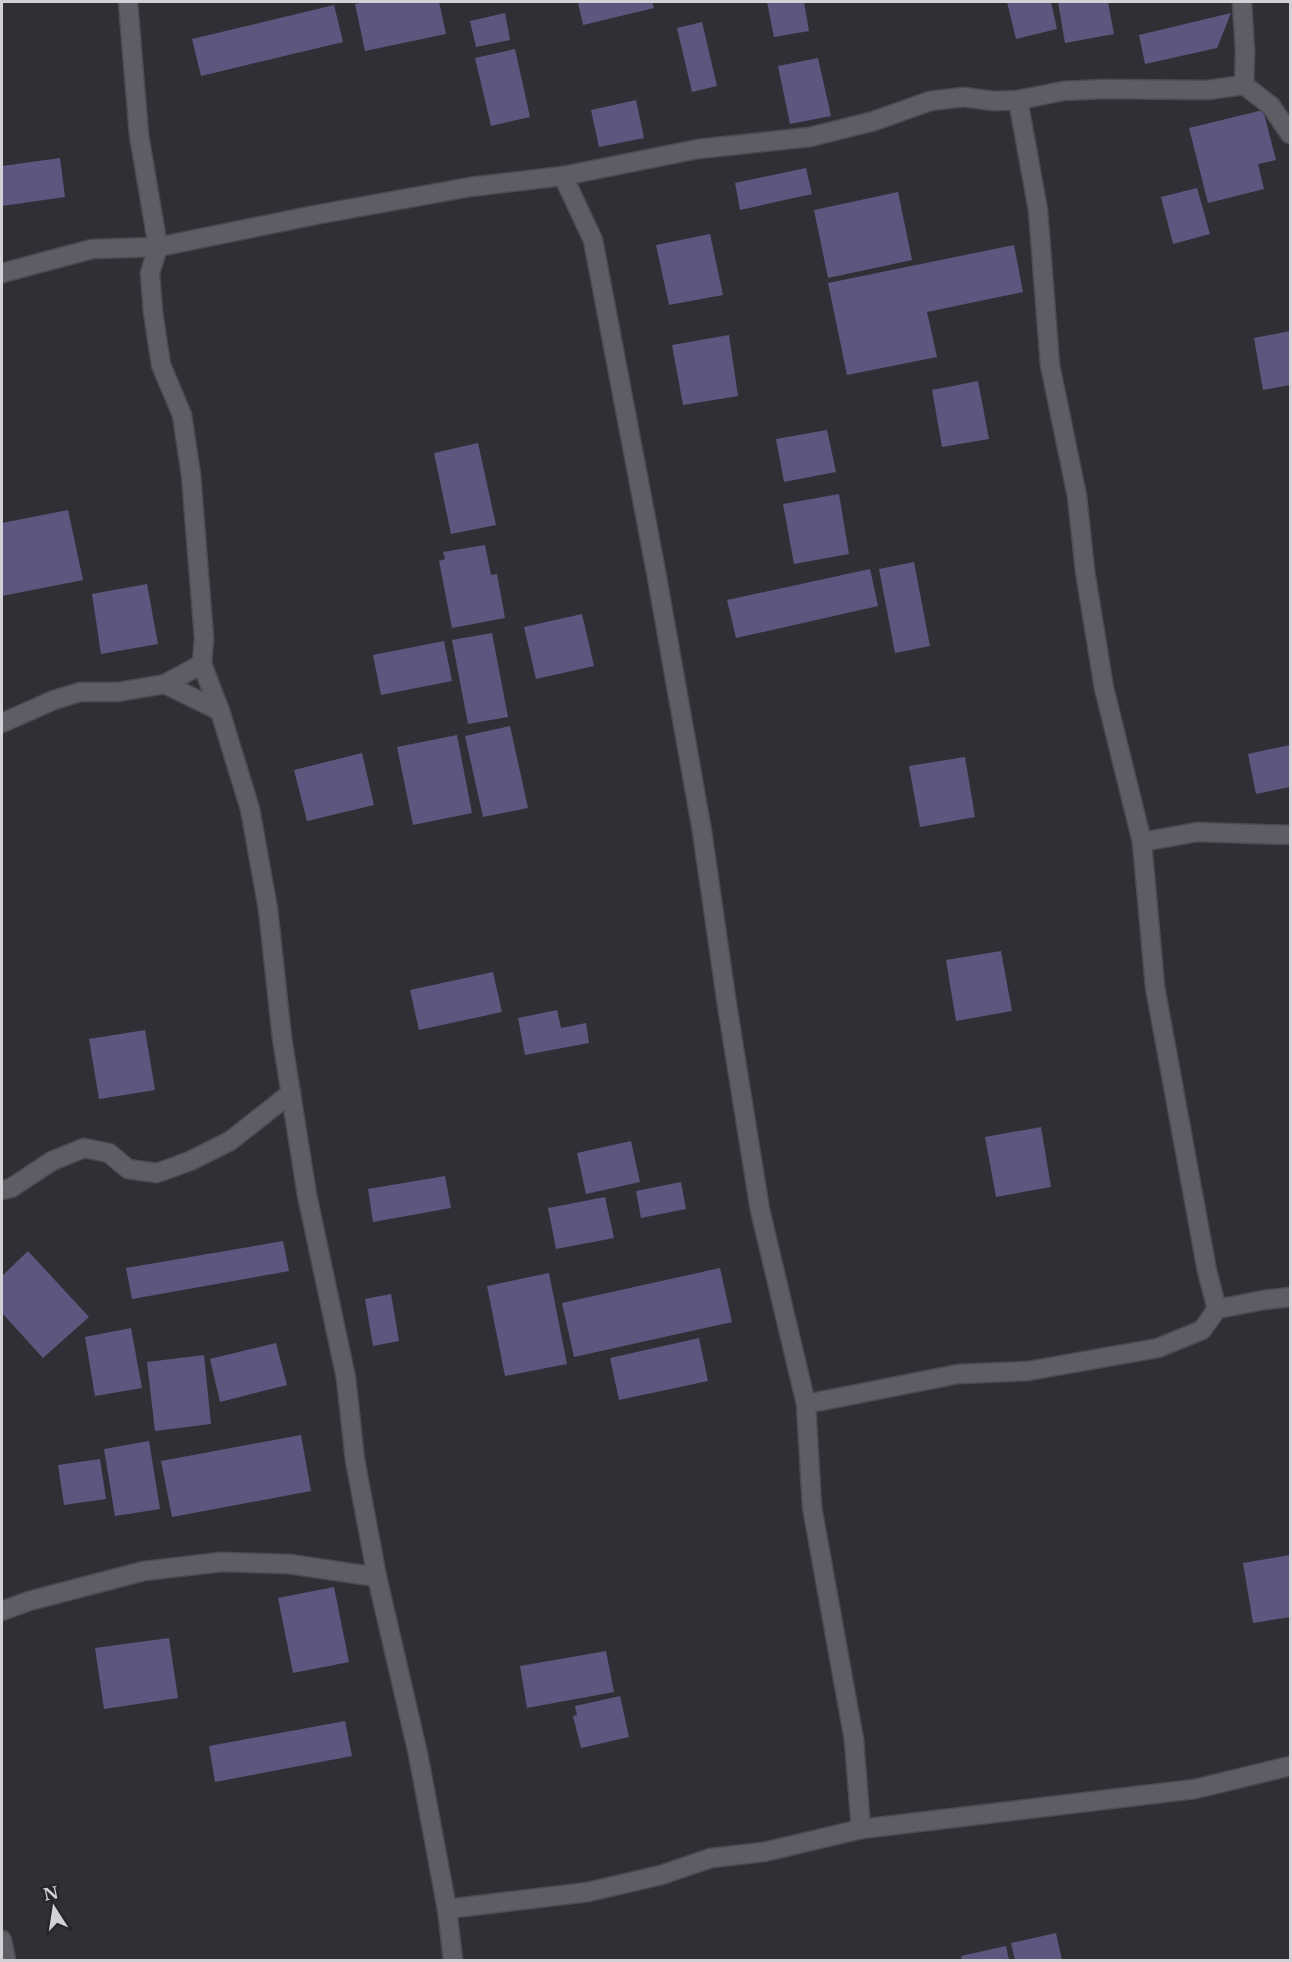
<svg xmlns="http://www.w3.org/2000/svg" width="1292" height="1962" viewBox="0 0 1292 1962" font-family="'Libre Baskerville',serif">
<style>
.building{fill:#5e567f}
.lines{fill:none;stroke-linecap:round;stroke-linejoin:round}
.street-casing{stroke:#4c4b52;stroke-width:21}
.street{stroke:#5e5d65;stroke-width:18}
</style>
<rect width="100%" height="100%" fill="#302f36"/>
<g class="building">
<path d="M365,2H439L446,34L365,51L355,4Z"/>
<path d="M578,2H652L654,8L583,25Z"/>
<path d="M767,2H804L809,31L774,37Z"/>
<path d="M1007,2H1051L1057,29L1016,39Z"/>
<path d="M1058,2H1108L1114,34L1065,43Z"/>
<path d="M334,5L343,42L201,76L192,39Z"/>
<path d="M505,13L510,40L476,47L470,21Z"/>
<path d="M1231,13L1217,48L1145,64L1139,35Z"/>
<path d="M702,22L717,86L692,92L677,28Z"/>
<path d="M515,49L530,117L491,126L475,58Z"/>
<path d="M818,58L831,116L790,124L778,66Z"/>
<path d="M636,100L644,138L599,147L591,110Z"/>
<path d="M1263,110L1276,160L1258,164L1264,189L1208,203L1189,128Z"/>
<path d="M60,158L65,197L2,206V166Z"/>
<path d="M806,168L812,194L740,210L735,183Z"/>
<path d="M1197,188L1210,234L1173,244L1161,197Z"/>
<path d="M898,192L912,260L828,278L814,210Z"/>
<path d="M710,234L723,295L669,305L656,245Z"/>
<path d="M1014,245L1023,292L927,312L937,357L847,375L828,283Z"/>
<path d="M1290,331V385L1263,390L1254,338Z"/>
<path d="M729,335L738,396L683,405L672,345Z"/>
<path d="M978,381L989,439L942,447L932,390Z"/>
<path d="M827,430L836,472L784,482L776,439Z"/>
<path d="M478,443L496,525L451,534L434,453Z"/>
<path d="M839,494L849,554L794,564L783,504Z"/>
<path d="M68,510L83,580L2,596V523Z"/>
<path d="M485,545L491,575L497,574L505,618L452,628L439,561L445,559L443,552Z"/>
<path d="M914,562L930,646L895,653L879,569Z"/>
<path d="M870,569L878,606L736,638L727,600Z"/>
<path d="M147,584L158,644L101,654L92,594Z"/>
<path d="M582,614L594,666L536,679L524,627Z"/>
<path d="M492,633L508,717L468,724L452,640Z"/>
<path d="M444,641L452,681L381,695L373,655Z"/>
<path d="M510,726L528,808L483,817L465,736Z"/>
<path d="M457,735L472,813L413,825L397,747Z"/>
<path d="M1290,745V787L1256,794L1248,754Z"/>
<path d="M362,753L374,805L307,821L294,770Z"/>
<path d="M965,757L975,817L920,827L909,766Z"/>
<path d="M1001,951L1012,1011L956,1021L946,960Z"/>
<path d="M493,972L502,1012L419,1030L410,990Z"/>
<path d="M557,1010L561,1028L586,1023L589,1043L525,1055L518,1018Z"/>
<path d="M145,1030L155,1090L99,1099L89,1039Z"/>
<path d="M1041,1127L1051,1187L996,1197L985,1137Z"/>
<path d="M631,1141L640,1182L586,1194L577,1153Z"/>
<path d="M445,1176L451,1208L373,1222L368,1189Z"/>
<path d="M681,1182L686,1209L641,1218L636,1191Z"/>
<path d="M605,1197L614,1238L556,1249L548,1208Z"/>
<path d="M283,1241L289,1271L132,1299L126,1268Z"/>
<path d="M28,1251L89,1317L43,1358L2,1313V1276Z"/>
<path d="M720,1268L732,1322L574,1357L562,1303Z"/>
<path d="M549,1273L567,1364L505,1376L487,1286Z"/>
<path d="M391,1294L399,1341L373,1346L365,1299Z"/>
<path d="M131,1328L142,1388L95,1396L85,1337Z"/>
<path d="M699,1338L708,1381L619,1400L610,1358Z"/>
<path d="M276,1343L287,1385L220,1402L210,1359Z"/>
<path d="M204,1355L211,1424L155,1431L147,1362Z"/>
<path d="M301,1435L311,1491L172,1517L161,1461Z"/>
<path d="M149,1441L160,1509L115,1516L104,1449Z"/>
<path d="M100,1459L106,1499L64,1505L58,1465Z"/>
<path d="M1290,1555V1617L1253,1623L1243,1563Z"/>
<path d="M334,1587L349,1662L293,1673L278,1598Z"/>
<path d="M169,1638L178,1698L104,1709L95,1648Z"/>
<path d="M606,1651L614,1692L527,1708L520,1666Z"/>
<path d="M620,1696L629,1737L581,1748L573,1716L577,1715L575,1706Z"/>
<path d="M345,1721L352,1756L215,1782L209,1746Z"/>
<path d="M1056,1933L1062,1960H1015L1011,1943Z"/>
<path d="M1006,1946L1009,1960H962L961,1956Z"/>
</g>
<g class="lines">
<g class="street-casing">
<g id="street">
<path d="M128,2L139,135L158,247L150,273L153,312L161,365L182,415L191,475L204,638L202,664L220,711L250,809L268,909L282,1038L307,1195L346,1378L355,1460L377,1577L418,1754L447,1909L453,1960"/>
<path d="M1242,2L1245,52L1244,85"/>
<path d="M1018,100L1038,210L1050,365L1077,496L1085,571L1104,688L1142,842L1155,987L1207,1271L1217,1309"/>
<path d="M563,176L593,240L656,572L702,831L727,1005L760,1210L806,1404L812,1507L854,1740L861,1829"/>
<path d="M2,273L92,249L158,247L315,215L470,187L563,176L698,149L810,137L874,121L930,101L964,97L993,101L1018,100L1063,91L1104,89L1207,90L1244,85L1271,106L1290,134"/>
<path d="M165,684L220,711"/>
<path d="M2,723L54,700L80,692H118L165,684L202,664"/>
<path d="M1142,842L1197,832L1290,835"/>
<path d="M2,1190L11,1188L52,1161L84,1148L109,1153L128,1169L157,1173L190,1161L230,1141L291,1093"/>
<path d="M806,1404L958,1374L1028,1371L1158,1348L1202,1330L1217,1309L1264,1300L1290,1297"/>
<path d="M2,1611L29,1601L144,1571L221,1562L289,1564L377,1577"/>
<path d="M447,1909L588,1892L661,1875L711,1858L764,1852L861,1829L1195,1789L1290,1766"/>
<path d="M2,1940L6,1960"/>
</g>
</g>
<use href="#street" class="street"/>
</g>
<rect width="1292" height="1962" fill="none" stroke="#d2d1d6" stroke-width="6"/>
<g transform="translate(54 1908) rotate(348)" stroke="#26252c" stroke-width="4.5" paint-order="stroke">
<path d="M0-4.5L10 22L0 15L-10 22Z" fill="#d2d1d6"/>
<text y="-9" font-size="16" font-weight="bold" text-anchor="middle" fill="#d2d1d6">N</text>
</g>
</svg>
